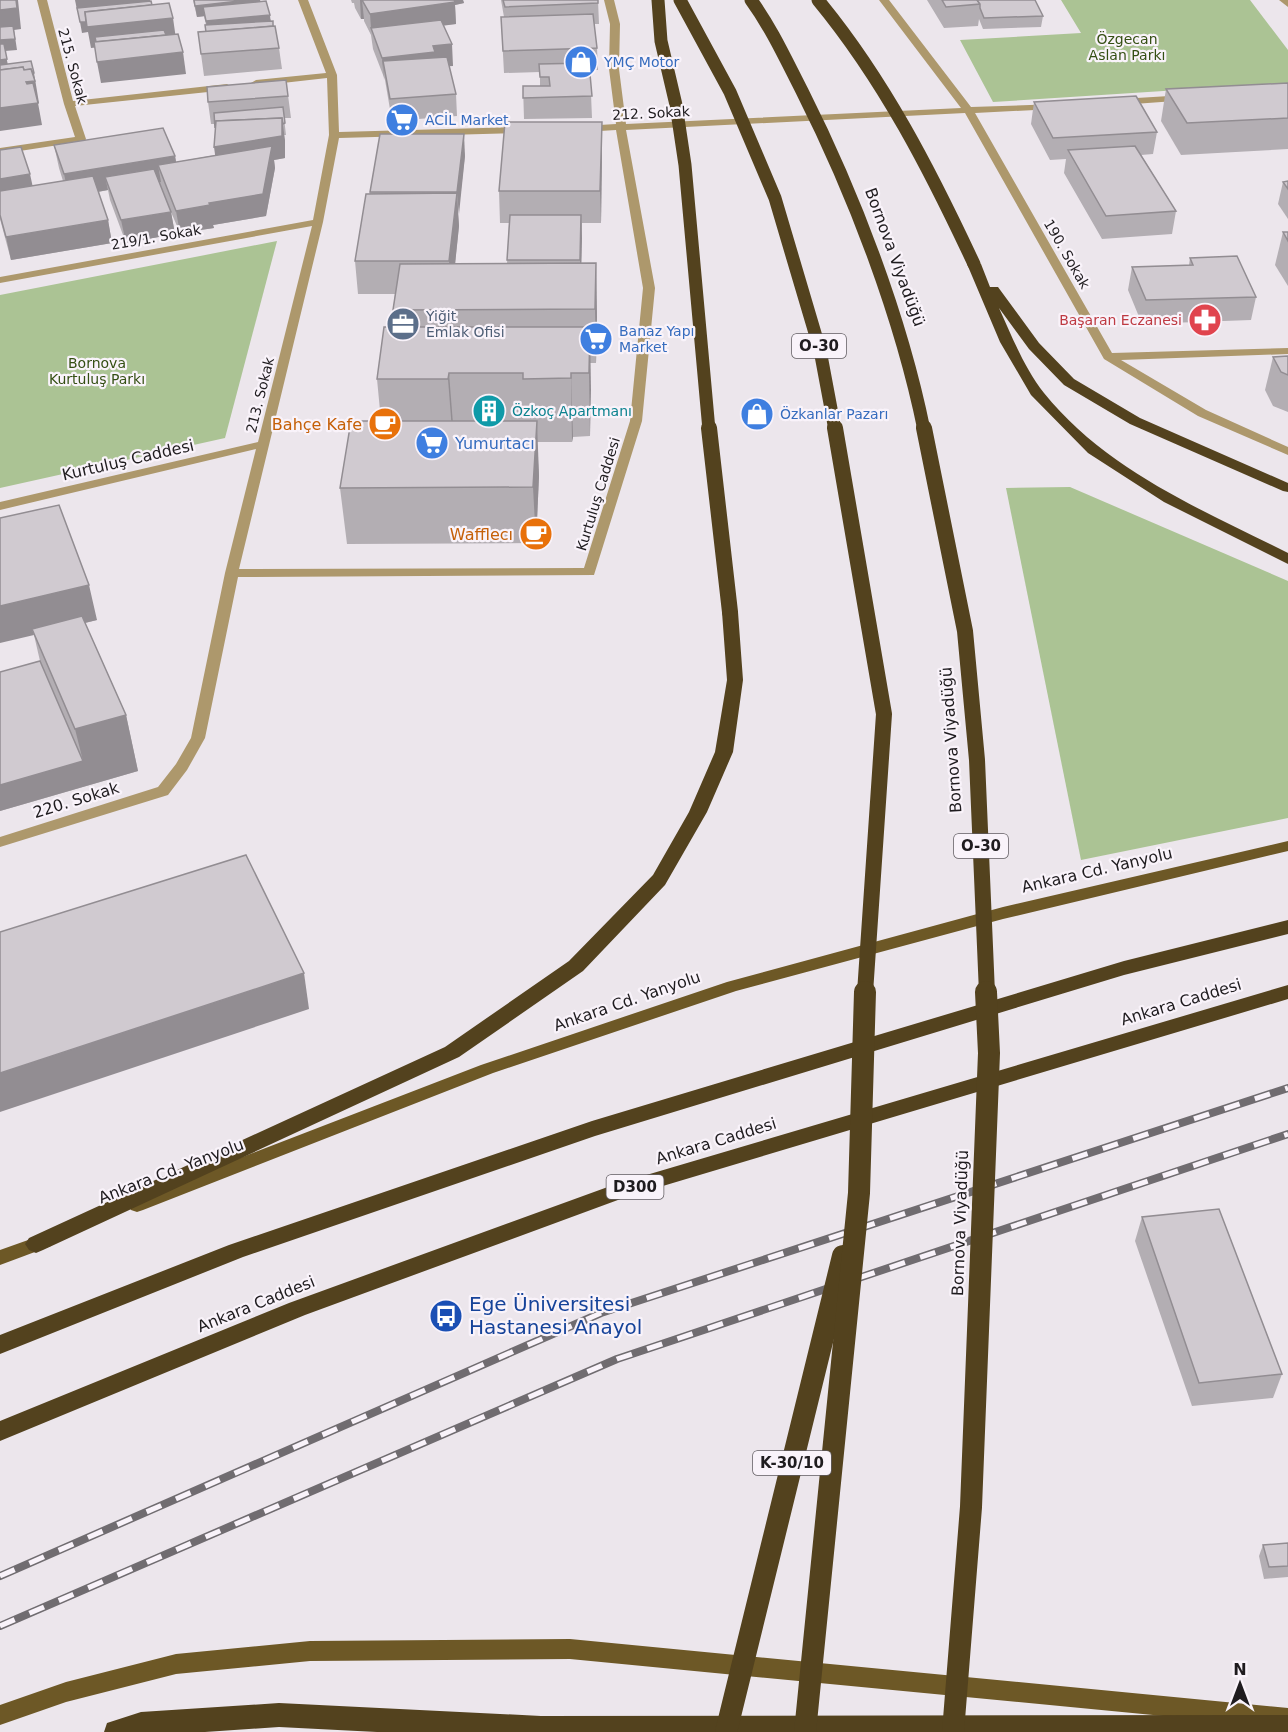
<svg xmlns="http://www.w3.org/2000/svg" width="1288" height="1732" viewBox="0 0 1288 1732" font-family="'DejaVu Sans',sans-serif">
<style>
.green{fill:#abc394}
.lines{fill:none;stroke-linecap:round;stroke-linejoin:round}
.minor{fill:#ad986c;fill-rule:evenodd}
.major{fill:#6d5826;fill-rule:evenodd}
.highway{fill:#53421e;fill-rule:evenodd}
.rail-casing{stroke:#706c70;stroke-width:8}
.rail{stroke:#f9f3fa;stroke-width:5;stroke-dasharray:16;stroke-linecap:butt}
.highway-bridge-far2{stroke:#53421e;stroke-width:13}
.highway-bridge-far1{stroke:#53421e;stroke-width:16}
.highway-bridge{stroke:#53421e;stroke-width:22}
.wall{fill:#b3aeb3}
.shaded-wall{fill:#928d92}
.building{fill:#d0cad0;stroke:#928d92;stroke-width:1.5}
.labels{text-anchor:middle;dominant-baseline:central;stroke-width:4.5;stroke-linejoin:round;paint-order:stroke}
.far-park-label{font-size:14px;fill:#344f13;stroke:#f9f3fa}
.far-shop-label{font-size:14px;fill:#366cbe;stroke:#f9f3fa;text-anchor:start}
.far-street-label{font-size:14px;fill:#1f1c1f;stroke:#f9f3fa}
.far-service-label{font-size:14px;fill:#4e5e75;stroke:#f9f3fa;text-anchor:start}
.far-health-label{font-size:14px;fill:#be3a42;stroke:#f9f3fa;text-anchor:end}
.far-culture-label{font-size:14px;fill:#0d838f;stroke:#f9f3fa;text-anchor:start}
.shield{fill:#f9f3fa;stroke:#605c61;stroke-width:1.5}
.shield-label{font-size:15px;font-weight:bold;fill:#1f1c1f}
.street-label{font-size:16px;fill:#1f1c1f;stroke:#f9f3fa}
.food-label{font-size:16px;fill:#c56008;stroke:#f9f3fa;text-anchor:end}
.shop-label{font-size:16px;fill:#366cbe;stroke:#f9f3fa;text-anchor:start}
.near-transit-label{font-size:20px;fill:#164399;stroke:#f9f3fa;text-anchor:start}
</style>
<rect width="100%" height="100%" fill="#ece6ec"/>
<g class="green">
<path d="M1061,0H1250L1288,50V83L993,102L960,40L1081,33Z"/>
<path d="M277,241L225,438L0,488V295Z"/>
<path d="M1070,487L1288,581V818L1081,860L1006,488Z"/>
</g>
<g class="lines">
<g class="minor">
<path d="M37,0H47L73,101L227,84L232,87L227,90L75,106L86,139L85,141L0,154V148L75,137L64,104Z"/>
<path d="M298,0H308L337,75L339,132L523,127L528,130L523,133L339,138L323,222L239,569L584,568L630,421L643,288L616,130L583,132L578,129L583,126L616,124L609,69L610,24L604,0H614L620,24L619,69L626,124L961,108L879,0H889L971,107L1058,104V108L1054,109L975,113L1112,353L1288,348V354L1121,360L1206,410L1288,447V455L1198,416L1104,359L965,113L626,130L655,288L642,421L594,575L238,577L205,738L187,770L168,795L0,847V837L158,787L176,764L191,738L225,573L256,449L0,510V502L258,442L312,226L0,283V277L313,220L329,135L327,78L256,86L251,83L256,80L326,73Z"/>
<path d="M1279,0H1288V7Z"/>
<path d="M1186,95L1191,98L1189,100L1120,105L1115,102L1120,99Z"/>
</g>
<g class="major">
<path d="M1288,841V851L1003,919L736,991L493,1073L143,1210L137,1212L131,1210L128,1205L131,1200L481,1065L727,982L1003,907Z"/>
<path d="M45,1234L51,1236L54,1241L51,1246L0,1265V1250Z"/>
<path d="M570,1639L1288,1708V1728L570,1659L310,1661L176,1674L66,1702L0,1725V1705L66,1682L176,1654L310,1641Z"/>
</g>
<g class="highway">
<path d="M974,260L981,264L990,287H998L1039,343L1074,379L1140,418L1288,483V492L1283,491L1130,424L1064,385L1029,349L999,308C1012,337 1025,369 1044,393C1106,470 1202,510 1288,553V564L1164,502L1088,453L1031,395L1000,342L967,264Z"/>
<path d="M730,607L738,612L743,680L733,752L707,812L665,885L583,971L459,1057L43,1250L36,1253L29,1250L25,1244L29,1238L445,1047L569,961L653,875L689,812L715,752L727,680L722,612Z"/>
<path d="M1288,920V934L1124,975L595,1136L243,1257L0,1354V1335L229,1245L592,1121L1124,961Z"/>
<path d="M1288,985V999L626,1197L305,1315L0,1441V1421L289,1303L616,1184Z"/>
<path d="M279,1703L541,1716L1288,1715V1732H377L279,1727L205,1732H104L107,1723L141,1712Z"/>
</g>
<g class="rail-casing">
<g id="rail">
<path d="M0,1576L601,1313L1288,1088"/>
<path d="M0,1626L617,1359L1288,1134"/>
</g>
</g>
<use href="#rail" class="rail"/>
<g class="highway-bridge-far2">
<path d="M658,0L661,41L676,105L685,165L709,430"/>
<path d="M680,0L730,92L775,198L820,350L835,430"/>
<path d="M751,0C772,29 786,60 802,91C854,194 901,317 924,430"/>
<path d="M818,0C884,80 930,170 974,264"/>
</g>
<g class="highway-bridge-far1">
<path d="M709,428L730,612"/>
<path d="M835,428L884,714L865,993"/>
<path d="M924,428L965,631L977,760L987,993"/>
</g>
<g class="highway-bridge">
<path d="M726,1732L843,1256"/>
<path d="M805,1732L859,1193L865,992"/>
<path d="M953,1732L971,1507L989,1053L986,992"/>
</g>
</g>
<g class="wall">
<path d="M193,0H260L274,26L279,48L282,69L204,76L201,54L206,32V25L204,16L197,17Z"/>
<path d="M351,0H463L464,3L455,5L456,24L443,25L453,66H449L456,94L457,116L392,121L385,80L373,49L371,35L364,21V19H361L355,8L354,3H352Z"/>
<path d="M501,0H598L599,24H594L597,48L598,70H590L592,118L524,119L523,86H540V72L504,73L501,17H504Z"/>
<path d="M927,0H1035L1043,16L1041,27L983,29L979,19L978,26L944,28Z"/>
<path d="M286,80L291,118H284L286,135H284L285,158L274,160L275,168L266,216L213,225L214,228L180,233L171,212L175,234L126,243L110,200L108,190L98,192L108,220L112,243L11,260L0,219V150L33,186L63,181L59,168L54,145L175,156L176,162L215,155V124H211L208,102Z"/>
<path d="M1288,83V149L1181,155L1161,121L1166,89Z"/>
<path d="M1034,102L1157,132L1153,154L1141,155L1176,211L1172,234L1102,239L1064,173L1066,159L1050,160L1031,124Z"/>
<path d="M602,153L601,223H582L581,263H596L597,317L596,363H590V436L573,437L572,442H537L539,476L536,543L347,544L340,488L381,421L377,379L394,327L393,310L395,294H358L355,261L370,192L465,156L458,214L459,226L455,264H507L509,223H500L499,191Z"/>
<path d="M1288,181V219L1278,204L1283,182Z"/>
<path d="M1283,232H1288V286L1275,265Z"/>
<path d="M1190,258L1256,297L1251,320L1142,324L1128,290L1132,267L1189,265Z"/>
<path d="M1288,356V412L1273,406L1265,390L1273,357Z"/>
<path d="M0,518L97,620L85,623L126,715L138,771L0,811L40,661L34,635Z"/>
<path d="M1142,1217L1282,1374L1273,1398L1192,1406L1135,1241Z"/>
<path d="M1288,1543V1577L1264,1579L1259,1556L1263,1545Z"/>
</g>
<g class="shaded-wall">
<path d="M16,0H18L21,29L14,30L17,50L5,51L9,70L0,71V10Z"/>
<path d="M75,0H150L151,3L77,10Z"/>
<path d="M248,0H260L261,10L197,17L195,6Z"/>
<path d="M360,0H463L464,3L455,5L456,24L374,35L371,28L370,14L362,0L364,19H361Z"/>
<path d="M270,15L271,26L207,32L206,21Z"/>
<path d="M173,18L176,39L91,48L88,32L82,33L80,22Z"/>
<path d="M452,44L453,66L436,67L383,61L384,80L382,58L433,46Z"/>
<path d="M183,52L186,74L101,83L97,62Z"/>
<path d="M34,73L39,103H38L42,125L0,131V108Z"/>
<path d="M282,118L285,140V158L274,160L275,168L266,216L213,225L214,228L180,233L176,211L209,203L217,169L214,147Z"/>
<path d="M602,122V153L601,223L600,191Z"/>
<path d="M464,134L465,156L459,214L457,192Z"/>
<path d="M175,156L179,179L158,165L161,182L110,190L105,177L108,190L69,197L64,174Z"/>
<path d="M30,174L35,197L0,203V179Z"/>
<path d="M457,193L459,226L452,294L449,261Z"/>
<path d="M171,212L175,234L126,243L121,220Z"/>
<path d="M581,215L582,238L581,283L580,260Z"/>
<path d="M108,220L112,243L11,260L6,237Z"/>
<path d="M596,263L597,317L596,363L595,309Z"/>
<path d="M590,327L591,390L590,436L589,373Z"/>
<path d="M449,373L454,437L453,443L448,379Z"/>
<path d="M571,373L573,437L572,442L571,378Z"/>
<path d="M537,421L539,476L536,543L533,487Z"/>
<path d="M89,585L97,620L35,635L32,629L34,635L0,643V606Z"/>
<path d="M126,715L138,771L0,811V785L83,761L75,729Z"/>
<path d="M304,973L309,1009L0,1112V1073Z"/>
</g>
<g class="building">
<path d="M0,0H16L17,8L0,10Z"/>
<path d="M194,0H248L195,6Z"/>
<path d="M362,0H454L455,2L370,14Z"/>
<path d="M503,0H598V3L505,7Z"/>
<path d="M942,0H977L980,4L946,7Z"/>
<path d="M977,0H1035L1043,16L984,18L980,8V4Z"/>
<path d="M151,1L152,5L85,12L86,22H80L77,8Z"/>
<path d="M266,1L270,15L206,21L203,7Z"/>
<path d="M169,3L173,18L87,27L85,12Z"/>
<path d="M593,14L597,48L503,51L501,17Z"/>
<path d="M441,20L452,44L433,46L435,52L382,58L371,28Z"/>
<path d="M273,21V26L206,32L205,25Z"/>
<path d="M13,26L15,39L0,40V27Z"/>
<path d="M275,26L279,48L201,54L198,32Z"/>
<path d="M164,30L166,35L96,42L95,37Z"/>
<path d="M178,34L183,52L97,62L94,42Z"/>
<path d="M0,44H4L7,59L0,60Z"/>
<path d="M447,57L456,94L390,99L383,61Z"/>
<path d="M31,61L34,73L33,74L31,69L24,70L23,67L0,70V65Z"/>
<path d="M589,63L592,96L523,98V86H550L549,77H540L539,64Z"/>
<path d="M23,67L24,70L31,69L35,81L26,82L27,84L33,83L38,103L0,108V70Z"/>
<path d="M286,80L288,96L208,102L207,87Z"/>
<path d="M1288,83V118L1187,123L1166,89Z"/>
<path d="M1136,96L1157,132L1053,138L1034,102Z"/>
<path d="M283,107L285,123L283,124L282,118L216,121L215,128L214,113Z"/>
<path d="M282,118V136L214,147L216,121Z"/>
<path d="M505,122H602L600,191H499Z"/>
<path d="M163,128L175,156L64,174L54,145Z"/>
<path d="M380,134H464L457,192H370Z"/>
<path d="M272,146L263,194L209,203L210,205L176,211L158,165Z"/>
<path d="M1135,146L1176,211L1106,216L1068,150Z"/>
<path d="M21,147L30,174L0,179V150Z"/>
<path d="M154,169L171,212L121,220L105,177Z"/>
<path d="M93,176L108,220L6,237L0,215V191Z"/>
<path d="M1288,181V189L1283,182Z"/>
<path d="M457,193L449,261H355L366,194Z"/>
<path d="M510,215H581L580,260H507Z"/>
<path d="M1283,232H1288V241Z"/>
<path d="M1237,256L1256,297L1146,300L1132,267L1193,265L1190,258Z"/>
<path d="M596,263L595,309L393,310L400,264Z"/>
<path d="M384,327H590L589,373H571V378L523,379V373H449L448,379H377Z"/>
<path d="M1288,356V375L1281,372L1273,357Z"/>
<path d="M351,421H537L533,487L340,488Z"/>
<path d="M59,505L89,585L0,606V518Z"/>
<path d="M82,616L126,715L75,729L32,629Z"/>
<path d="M40,661L83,761L0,785V672Z"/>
<path d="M246,855L304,973L0,1073V932Z"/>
<path d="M1219,1209L1282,1374L1199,1383L1142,1217Z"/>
<path d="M1288,1543V1566L1269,1567L1263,1545Z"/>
</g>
<defs>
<g id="shop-disc" transform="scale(1.725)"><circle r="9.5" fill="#3f7fe0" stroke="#f9f3fa"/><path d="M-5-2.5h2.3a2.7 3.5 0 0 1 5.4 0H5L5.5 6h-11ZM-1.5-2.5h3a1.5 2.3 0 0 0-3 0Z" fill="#fff"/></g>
<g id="supermarket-disc" transform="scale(1.725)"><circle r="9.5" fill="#3f7fe0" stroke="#f9f3fa"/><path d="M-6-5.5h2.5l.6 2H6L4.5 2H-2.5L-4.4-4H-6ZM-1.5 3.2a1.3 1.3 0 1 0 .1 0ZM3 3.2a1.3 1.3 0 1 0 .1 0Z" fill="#fff"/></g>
<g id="pharmacy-disc" transform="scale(1.725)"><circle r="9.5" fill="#e0444e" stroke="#f9f3fa"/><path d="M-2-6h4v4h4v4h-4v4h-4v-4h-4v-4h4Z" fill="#fff"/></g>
<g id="office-disc" transform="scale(1.725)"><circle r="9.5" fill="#5c6f8a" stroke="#f9f3fa"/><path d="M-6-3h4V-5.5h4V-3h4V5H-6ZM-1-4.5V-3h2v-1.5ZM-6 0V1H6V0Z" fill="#fff"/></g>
<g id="building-disc" transform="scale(1.725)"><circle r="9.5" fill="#0f9aa8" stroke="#f9f3fa"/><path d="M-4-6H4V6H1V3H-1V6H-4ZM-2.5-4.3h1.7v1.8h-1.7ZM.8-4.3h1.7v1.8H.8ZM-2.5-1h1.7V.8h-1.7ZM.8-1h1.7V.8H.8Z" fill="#fff"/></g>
<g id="cafe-disc" transform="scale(1.725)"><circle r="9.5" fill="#e8710a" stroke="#f9f3fa"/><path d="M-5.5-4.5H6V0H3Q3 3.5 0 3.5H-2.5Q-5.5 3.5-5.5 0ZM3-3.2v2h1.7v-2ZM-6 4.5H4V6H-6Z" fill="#fff"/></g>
<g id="bus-disc" transform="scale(1.725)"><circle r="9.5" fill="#1a4fb4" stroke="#f9f3fa"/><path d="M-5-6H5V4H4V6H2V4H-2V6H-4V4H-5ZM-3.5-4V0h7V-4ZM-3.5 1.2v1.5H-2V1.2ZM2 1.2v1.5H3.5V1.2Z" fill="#fff"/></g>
</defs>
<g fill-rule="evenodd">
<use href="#shop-disc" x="581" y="62"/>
<use href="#supermarket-disc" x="402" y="120"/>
<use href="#pharmacy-disc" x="1205" y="320"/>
<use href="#office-disc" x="403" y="324"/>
<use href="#supermarket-disc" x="596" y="339"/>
<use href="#building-disc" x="489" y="411"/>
<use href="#shop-disc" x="757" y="414"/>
<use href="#cafe-disc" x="385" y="424"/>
<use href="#supermarket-disc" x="432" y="443"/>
<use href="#cafe-disc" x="536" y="534"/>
<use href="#bus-disc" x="446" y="1316"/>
</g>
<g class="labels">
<g class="far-park-label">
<text x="1127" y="39">Özgecan<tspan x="1127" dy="16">Aslan Parkı</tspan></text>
<text x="97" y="363">Bornova<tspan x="97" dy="16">Kurtuluş Parkı</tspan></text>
</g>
<g class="far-shop-label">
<text x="604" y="62">YMÇ Motor</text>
<text x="425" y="120">ACİL Market</text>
<text x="619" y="331">Banaz Yapı<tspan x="619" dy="16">Market</tspan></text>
<text x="780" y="414">Özkanlar Pazarı</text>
</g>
<g class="far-street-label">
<text transform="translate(73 66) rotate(75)">215. Sokak</text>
<text transform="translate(651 113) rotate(-3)">212. Sokak</text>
<text transform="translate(156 237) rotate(-10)">219/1. Sokak</text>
<text transform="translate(1067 254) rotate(60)">190. Sokak</text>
<text transform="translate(260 395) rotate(-76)">213. Sokak</text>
<text transform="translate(598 494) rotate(-73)">Kurtuluş Caddesi</text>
</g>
<g class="far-service-label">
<text x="426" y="316">Yiğit<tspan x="426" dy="16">Emlak Ofisi</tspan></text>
</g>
<g class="far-health-label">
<text x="1182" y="320">Başaran Eczanesi</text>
</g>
<g class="far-culture-label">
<text x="512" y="411">Özkoç Apartmanı</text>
</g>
<g class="shield">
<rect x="792" y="334" width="54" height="24" rx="4.5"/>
<rect x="954" y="834" width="54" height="24" rx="4.5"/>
<rect x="606.5" y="1175" width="57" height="24" rx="4.5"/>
<rect x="753" y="1451" width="78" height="24" rx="4.5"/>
</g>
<g class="shield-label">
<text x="819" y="346">O-30</text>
<text x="981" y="846">O-30</text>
<text x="635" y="1187">D300</text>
<text x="792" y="1463">K-30/10</text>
</g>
<g class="street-label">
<text transform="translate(895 257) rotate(70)">Bornova Viyadüğü</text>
<text transform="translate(128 460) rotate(-13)">Kurtuluş Caddesi</text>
<text transform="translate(951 740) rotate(-94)">Bornova Viyadüğü</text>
<text transform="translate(76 800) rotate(-17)">220. Sokak</text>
<text transform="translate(1097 870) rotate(-13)">Ankara Cd. Yanyolu</text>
<text transform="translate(627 1001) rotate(-19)">Ankara Cd. Yanyolu</text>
<text transform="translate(1181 1002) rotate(-17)">Ankara Caddesi</text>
<text transform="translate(716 1141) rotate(-17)">Ankara Caddesi</text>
<text transform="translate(171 1171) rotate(-21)">Ankara Cd. Yanyolu</text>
<text transform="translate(960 1223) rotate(-88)">Bornova Viyadüğü</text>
<text transform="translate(256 1304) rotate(-22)">Ankara Caddesi</text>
</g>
<g class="food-label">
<text x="362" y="424">Bahçe Kafe</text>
<text x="513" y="534">Wafflecı</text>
</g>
<g class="shop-label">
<text x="455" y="443">Yumurtacı</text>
</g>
<g class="near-transit-label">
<text x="469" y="1304">Ege Üniversitesi<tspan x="469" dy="23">Hastanesi Anayol</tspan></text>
</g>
</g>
<g transform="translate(1240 1684)" stroke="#f9f3fa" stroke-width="4.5" paint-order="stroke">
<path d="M0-4.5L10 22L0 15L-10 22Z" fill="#1f1c1f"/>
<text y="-9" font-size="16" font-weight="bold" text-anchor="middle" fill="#1f1c1f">N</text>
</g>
</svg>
